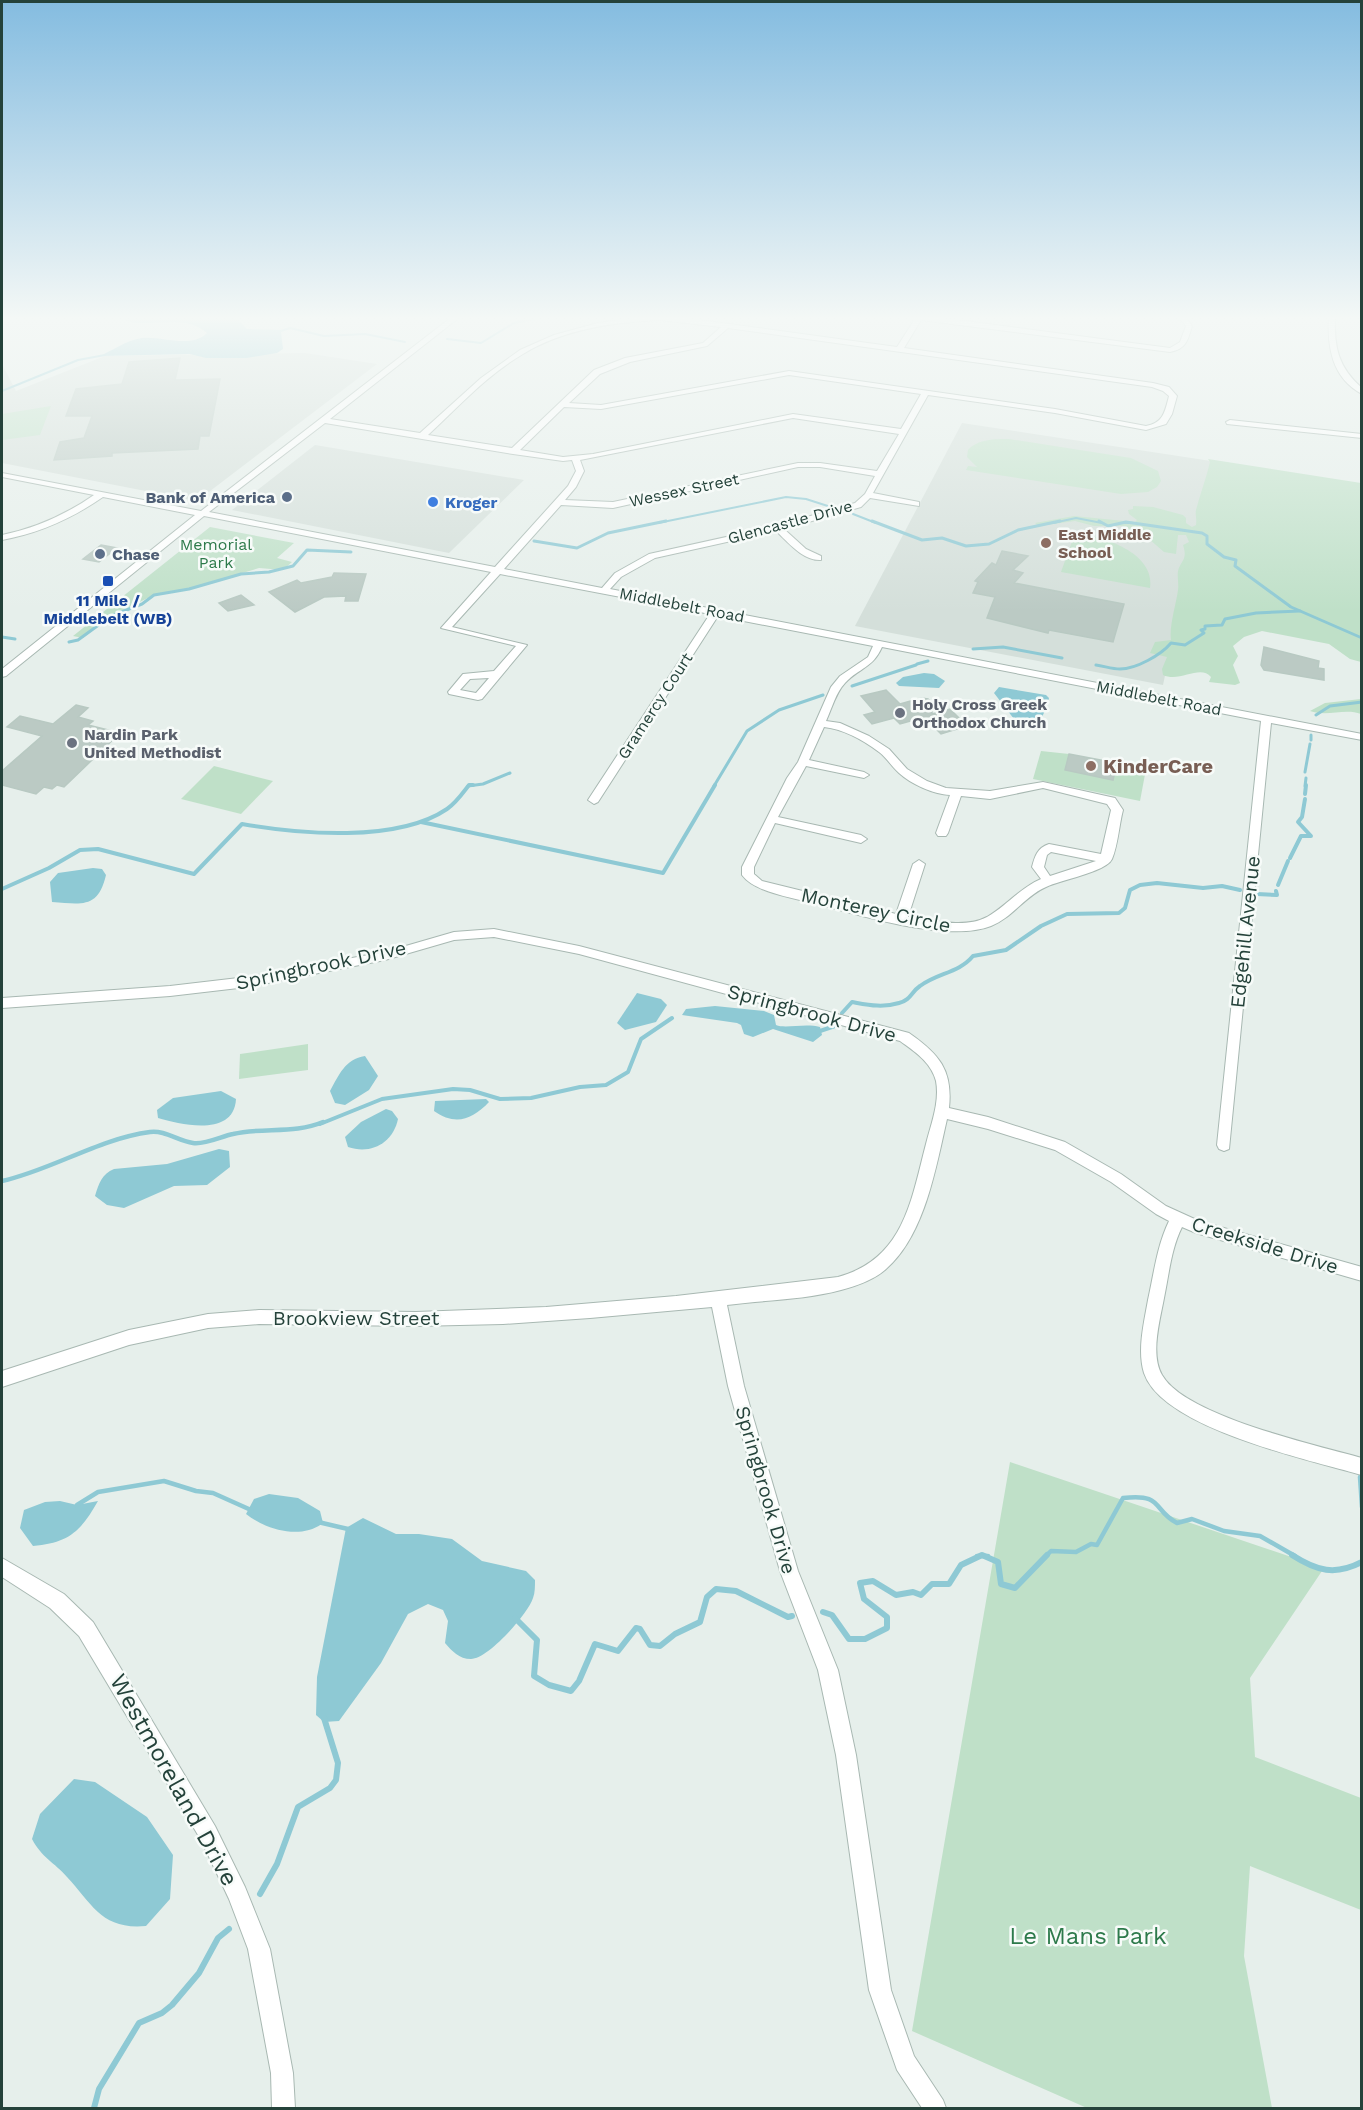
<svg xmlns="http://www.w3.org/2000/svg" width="1363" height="2110" viewBox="0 0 1363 2110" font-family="'Work Sans',sans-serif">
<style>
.built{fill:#d4dfda}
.green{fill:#bfe0c8}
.water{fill:#8ec9d4}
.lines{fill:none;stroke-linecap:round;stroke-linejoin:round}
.stream-far4{stroke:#8ec9d4;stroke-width:2}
.stream-far3{stroke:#8ec9d4;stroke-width:3}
.stream-far2{stroke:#8ec9d4;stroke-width:4}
.stream-far1{stroke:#8ec9d4;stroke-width:4.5}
.stream{stroke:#8ec9d4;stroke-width:6}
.building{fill:#bbcac4;stroke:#b8c9c2;stroke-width:1.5}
.minor-casing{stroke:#a8b8b2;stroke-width:2}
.minor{fill:#fff;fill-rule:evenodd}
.service-dot{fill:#5c6f8a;stroke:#f7fbf9;stroke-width:2}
.shop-dot{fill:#3f7fe0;stroke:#f7fbf9;stroke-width:2}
.education-dot{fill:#8d6e63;stroke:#f7fbf9;stroke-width:2}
.transit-dot{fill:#1a4fb4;stroke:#f7fbf9;stroke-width:2}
.worship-dot{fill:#6b7280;stroke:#f7fbf9;stroke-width:2}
.labels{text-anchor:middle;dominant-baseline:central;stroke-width:5;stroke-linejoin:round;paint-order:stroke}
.far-street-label{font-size:16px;fill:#24423a;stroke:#f7fbf9}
.far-service-label{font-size:16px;font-weight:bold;fill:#4e5e75;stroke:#f7fbf9;text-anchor:end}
.far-shop-label{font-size:16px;font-weight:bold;fill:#366cbe;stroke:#f7fbf9;text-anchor:start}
.far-education-label{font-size:16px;font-weight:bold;fill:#785e54;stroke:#f7fbf9;text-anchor:start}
.far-park-label{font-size:16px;fill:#2d7a4b;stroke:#f7fbf9}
.far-transit-label{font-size:16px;font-weight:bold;fill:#164399;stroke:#f7fbf9}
.far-worship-label{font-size:16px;font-weight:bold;fill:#5b616d;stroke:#f7fbf9;text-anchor:start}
.education-label{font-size:20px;font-weight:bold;fill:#785e54;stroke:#f7fbf9;text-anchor:start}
.street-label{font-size:20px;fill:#24423a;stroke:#f7fbf9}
.near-street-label{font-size:24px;fill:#24423a;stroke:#f7fbf9}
.near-park-label{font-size:24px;fill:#2d7a4b;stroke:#f7fbf9}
</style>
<rect width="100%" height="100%" fill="#e6efeb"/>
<g class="built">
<path d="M305,353L377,364L197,501L2,463V364L16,391L105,356Z"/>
<path d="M962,423L1211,461L1163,685L855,626Z"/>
<path d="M315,445L524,480L449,553L232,510Z"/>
</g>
<g class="green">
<path d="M51,406L40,435L2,440V414Z"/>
<path d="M1009,439L1131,458L1158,471L1161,481L1157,487L1148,492L1121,494L966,470L968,466L977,467L967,457L968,450C978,439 994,439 1009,439Z"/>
<path d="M1208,459L1361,483V662L1350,659L1329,644L1262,631L1244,637L1233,646L1238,656L1233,665L1240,683L1235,685L1209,682L1211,677C1200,664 1180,683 1163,675L1162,669L1167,657L1150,653L1155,642L1171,640C1169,626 1176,605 1178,590C1179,584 1177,577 1178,571C1181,560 1188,560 1183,545L1189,542L1186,535H1178L1176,554L1164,552L1149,539L1122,526H1094L1075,521L1039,526L1035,523L1074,516L1135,522L1137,520L1129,514L1128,510L1133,509V506L1153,507L1183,515L1186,518V523L1192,527L1196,525C1197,519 1195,515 1196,510C1200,494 1206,479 1210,462Z"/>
<path d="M210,527L294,543L277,558L292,562L283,570L259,568L196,587L156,594L109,617L83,638L73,636Z"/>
<path d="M1075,533C1102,536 1155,552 1150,588L1061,572Z"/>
<path d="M1361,699V714C1345,708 1327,717 1310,711L1325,703Z"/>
<path d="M1041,751L1069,754L1065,770L1113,780L1117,763L1146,769L1140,801L1033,779Z"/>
<path d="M214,766L273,781L241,814L181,799Z"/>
<path d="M308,1044V1070L239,1079L240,1054Z"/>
<path d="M1010,1462L1324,1568L1250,1678L1255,1757L1361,1798V1910L1250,1866L1244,1956L1272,2108H1087L912,2031Z"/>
</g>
<g class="water">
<path d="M126,317H235L247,329L283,330L281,332L283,349L277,353L246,358H206L190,354L100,356C112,351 126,340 142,338C162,336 191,349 207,333C188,316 161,324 138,323C131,323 127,320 121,319Z"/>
<path d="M924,673L934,674L945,681L939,688L899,686L896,683L903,677Z"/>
<path d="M999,687L1046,695L1049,698C1046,708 1042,723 1032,727L1014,719L994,693Z"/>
<path d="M93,868L102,869L106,875C98,909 82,904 52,902L50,882L58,873Z"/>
<path d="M637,993L661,999L667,1005L656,1022L625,1030L617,1023Z"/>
<path d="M715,1006L764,1011L774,1015L776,1025C785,1029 805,1023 820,1027L822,1035L813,1042L773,1029L753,1037L744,1034L741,1025L737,1023L682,1015L686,1009Z"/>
<path d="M365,1056L378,1076L369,1090L345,1105L335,1103L330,1091C339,1075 345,1059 365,1056Z"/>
<path d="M221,1091L236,1099C234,1137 182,1125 158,1118L157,1110L173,1098Z"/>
<path d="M486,1099L489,1102C472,1120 455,1126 434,1111L435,1101Z"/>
<path d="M386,1109L392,1111L398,1119C393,1143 371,1155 348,1147L345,1137L361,1122Z"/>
<path d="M219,1149L229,1151L230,1167L207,1185L174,1186L124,1208L107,1205L95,1196C99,1183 102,1174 114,1169L167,1164Z"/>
<path d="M269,1494L298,1498L320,1511L323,1523C301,1540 266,1530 246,1514L254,1499Z"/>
<path d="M60,1501L77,1505L98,1501C81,1531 69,1543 33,1546L20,1528L24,1510L45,1502Z"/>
<path d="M363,1518L396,1534H419L452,1539L482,1561L526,1571L535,1580C535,1586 535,1593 533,1598C528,1614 488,1659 471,1659C459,1659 452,1651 445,1643L448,1621L443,1610L428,1604L408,1614L381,1663L339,1721L324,1722L316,1715L317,1677L346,1528Z"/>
<path d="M74,1779L95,1782L147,1817L173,1855L170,1899L146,1926C102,1930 93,1905 67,1877C54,1862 42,1858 32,1839L40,1814Z"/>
</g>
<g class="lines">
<g class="stream-far4">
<path d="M69,316L78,319L125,318"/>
<path d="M281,331L290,328L324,336L365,334L405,342"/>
<path d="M447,339L481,343L514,323L547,316"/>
<path d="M2,391L78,360L105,355"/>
<path d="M853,514L876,523"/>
<path d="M658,523L786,497L806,499L834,508"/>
<path d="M1053,523L1076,518L1102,523"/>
<path d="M1122,523H1131"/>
</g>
<g class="stream-far3">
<path d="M872,521L922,540L942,538L966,546L989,544L1018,530L1060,521"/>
<path d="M1099,521L1108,526L1126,522L1202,533L1207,536V544L1224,557L1236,560L1235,566L1291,607L1362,638"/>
<path d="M534,541L577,548L608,533L666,521"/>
<path d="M2,637L15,639"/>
<path d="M69,642L78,640L111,616L142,604L154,595L189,589L241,574L269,572L293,566L307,550L351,552"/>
<path d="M973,649L1003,647L1062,658"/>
<path d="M917,664L928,661"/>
<path d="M1096,665C1104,666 1112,669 1120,669C1136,669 1161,655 1171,643L1185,645L1204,633L1201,630L1205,629V626L1222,625L1225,619L1256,613L1300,611"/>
<path d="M852,686L916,665"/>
<path d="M1316,715L1330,706L1362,702"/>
<path d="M1311,735V740"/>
<path d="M1305,772L1310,744"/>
<path d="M468,786L483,784L510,773"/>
<path d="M714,786L747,731L779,710L823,695"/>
<path d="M1305,786L1306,778"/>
</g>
<g class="stream-far2">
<path d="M1305,794L1306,785"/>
<path d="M421,822L663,873L715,785"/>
<path d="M1290,858L1301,836H1311L1298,822L1302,817L1305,799"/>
<path d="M1278,885L1288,861"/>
<path d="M2,889L49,868L80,850L98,849L194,874L242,824C299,834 397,843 447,809C456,803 462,794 469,785H473"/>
<path d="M1257,894L1277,895L1276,891"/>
<path d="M842,1013L852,1002C869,1005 882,1008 899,1003C911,1000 911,992 920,986C937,973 959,973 973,956L1006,950L1041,926L1067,914L1119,913L1125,908L1130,890L1140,885L1157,883L1203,888L1222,886L1240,890"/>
<path d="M817,1032L835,1026"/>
<path d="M320,1124L382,1099L453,1089L470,1090L500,1099L531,1098L580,1087L606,1085L628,1072L641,1039L672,1018"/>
</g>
<g class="stream-far1">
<path d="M2,1181C52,1170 98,1139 150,1132C165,1130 178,1141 193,1143C205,1145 222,1136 233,1134C263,1127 295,1134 323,1122"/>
<path d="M1360,1477L1362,1507"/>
<path d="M77,1505L98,1492L164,1481L196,1491L213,1493L251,1510"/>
<path d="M318,1522L348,1529"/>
<path d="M977,1556H988"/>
<path d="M1046,1556L1051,1551L1076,1552L1091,1544L1097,1545L1123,1498C1164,1493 1152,1510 1177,1523L1192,1519L1224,1531L1260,1536L1295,1556"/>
</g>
<g class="stream">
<path d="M1292,1555C1317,1571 1335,1576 1362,1562"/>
<path d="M823,1612L832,1615L849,1639H865L887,1628V1617L864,1599L860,1583L873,1581L896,1595L913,1592L921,1595L932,1584H949L961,1565L982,1555L998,1562L1001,1584L1015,1588L1047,1555"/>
<path d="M515,1618L537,1640L534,1676L549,1685L571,1691L579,1681L595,1644L618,1651L636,1628L640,1629L650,1645L660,1646L675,1634L700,1622L707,1597L716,1589L736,1591L788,1617L792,1616"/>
<path d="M260,1894L277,1864L298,1807L330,1788L336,1780L338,1763L324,1718"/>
<path d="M94,2108L99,2089L139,2023L162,2013L172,2005L199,1973L218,1938L229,1929"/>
</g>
</g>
<g class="building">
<path d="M180,358L175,380L220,379L209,436H200L198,449L112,453V456L54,460L60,442L84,438L92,416H66L76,389L122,384L129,362Z"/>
<path d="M101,545L117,548L99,562L83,559Z"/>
<path d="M1002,551L1028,556L1013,570L1023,573L1014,583L1124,604L1113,642L1049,630L1048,633L987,618L995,597L973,593L978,582L975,581L992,563L996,565Z"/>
<path d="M334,573L366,574L358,601H345L346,596L324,597L295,612L269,592L297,580L301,583L332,577Z"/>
<path d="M241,595L254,605L228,611L219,603Z"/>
<path d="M1264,647L1319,661L1318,668L1324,669V680L1264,670L1261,665Z"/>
<path d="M886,690L900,704L921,698L928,699L932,702V714L950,709L967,726L941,734L929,722L914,720L900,724L894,718L872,724L864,715L875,712L861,696Z"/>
<path d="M76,705L88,708L78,717L93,721L88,725L120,733L64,787L57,785L52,789L44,787L36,794L2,785V771L42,736L7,727L20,716L53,724Z"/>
<path d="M1069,754L1117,763L1113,780L1065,770Z"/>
</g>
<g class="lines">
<g class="minor-casing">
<g id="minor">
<path d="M453,316H461L330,419L420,433L481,378L520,350L554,335L598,323L641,317H678L897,347L915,319L906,316H928L1170,348L1180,342L1186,326L1178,316H1185L1192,326C1188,340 1186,349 1170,352L921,320L904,348L1153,383L1169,387L1177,396L1172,414L1166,424L1146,430L1055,413L928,395L873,493L919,502V506L870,498L861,507L784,529L806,549L821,556V560C803,561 788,542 776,531L655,558L621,577L610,589L1362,734V740L1271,723L1229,1149L1224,1151L1219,1149L1217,1145L1261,721L882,647C872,669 860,667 845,683C836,692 832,708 826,721L840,723L869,736L889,749L907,769L927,781L946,788L990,791L1043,782L1115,798L1123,810C1119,825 1118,845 1112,859C1106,872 1060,880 1046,887C1025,896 1012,918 991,926C948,943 860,915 817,904C795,898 755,893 742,875V867L787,778L798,762L831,687L840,676L868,657L873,646L718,616L598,802L594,804L588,800L710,614L500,574L452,627L527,645L482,699L478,700L449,694L448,692L463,674L494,671L516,646L441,628L491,572L204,516L6,676L2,677V669L195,515L103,497C71,519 40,533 2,540V535C36,528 65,515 94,495L2,477V473L201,511ZM660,320L721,327L703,343L625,358L594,370L512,448L428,435C458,407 487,375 523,354C563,329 614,322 660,320ZM728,328L1152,387L1163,391L1169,396C1165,412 1163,423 1146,426L1055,409L789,371L601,405L569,403L600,374L630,362L707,346ZM789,375L921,394L901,429L793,414L593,454L563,457L520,450L564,407L601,409ZM793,418L899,434L877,471L820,463H798L613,502L565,500L576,487L584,471L580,460ZM325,423L513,454L563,461L572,460L576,471L568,486L495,567L209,512ZM798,467H820L875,476L865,494L855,503L776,526L649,554L615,573L602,588L504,569L561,505L613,508ZM489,678L476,693L460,690L470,679ZM824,727C843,729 863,740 879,752C887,758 891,766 899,773C911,784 933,794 950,795L936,833L938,836H946L948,833L961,796L990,799L1043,788L1107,804L1111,810L1101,854L1049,844C1037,848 1035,856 1032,867L1041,879C1020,888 1006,906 987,917C965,929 931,920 908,917L925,864L919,860L913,864L896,914L762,881L754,874V867L775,823L861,843L867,839L861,835L778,817L806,766L864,778L869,775L864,772L809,760ZM1051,852L1096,861L1050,876L1044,867L1047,855Z"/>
<path d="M1329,316H1335C1334,347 1338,367 1362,388V394C1332,378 1327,347 1329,316Z"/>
<path d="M1230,420L1362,434V438L1227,424L1226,422Z"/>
<path d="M494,929L579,946L909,1033C939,1054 953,1070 949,1108L988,1117L1065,1142L1121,1174L1166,1206L1199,1221L1362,1267V1281L1196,1233L1182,1227C1171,1249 1169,1274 1164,1298C1160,1320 1150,1354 1162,1375C1185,1416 1316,1445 1362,1458V1475C1309,1460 1162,1428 1144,1373C1137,1350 1144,1323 1148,1300C1154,1273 1157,1246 1169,1221L1156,1214L1111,1182L1055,1150L988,1129L947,1119C936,1167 925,1235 886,1269C874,1280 856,1286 841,1290C804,1300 764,1300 727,1305L744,1386L798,1571L838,1670L856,1755L891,1990L914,2056L943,2100L946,2108H922L897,2070L869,1990L836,1755L818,1670L780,1571L728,1386L712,1307L590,1318L503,1324L416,1326L259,1324L208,1328L129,1345L2,1387V1371L129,1330L208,1314L259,1310L416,1312L546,1307L676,1296L838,1277C904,1259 911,1201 926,1144C931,1124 940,1102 936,1081C931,1062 914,1051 900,1041L579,954L494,937L454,940L385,960L247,987L170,996L2,1008V998L170,986L247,977L385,952L454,932Z"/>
<path d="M2,1558L64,1594L93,1622L215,1826L245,1887L270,1949L293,2073L295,2108H272L271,2073L248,1949L229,1899L201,1840L79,1636L50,1608L2,1577Z"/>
</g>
</g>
<use href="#minor" class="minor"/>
</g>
<linearGradient id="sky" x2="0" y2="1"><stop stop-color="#84bce0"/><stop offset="0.52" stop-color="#f4f8f6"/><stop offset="1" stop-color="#f4f8f6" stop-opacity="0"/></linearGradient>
<rect width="1363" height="612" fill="url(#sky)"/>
<g class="service-dot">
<circle cx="287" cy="497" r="6"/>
<circle cx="100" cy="554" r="6"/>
</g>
<circle class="shop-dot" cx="433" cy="502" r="6"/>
<g class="education-dot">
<circle cx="1046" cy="543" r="6"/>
<circle cx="1091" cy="766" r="6"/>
</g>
<rect class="transit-dot" x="102" y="575" width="12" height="12" rx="3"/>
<g class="worship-dot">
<circle cx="900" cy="713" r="6"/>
<circle cx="72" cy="743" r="6"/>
</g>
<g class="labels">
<g class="far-street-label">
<text transform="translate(684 490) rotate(-12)">Wessex Street</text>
<text transform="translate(790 522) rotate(-15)">Glencastle Drive</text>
<text transform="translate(682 605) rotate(11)">Middlebelt Road</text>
<text transform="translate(1159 698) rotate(11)">Middlebelt Road</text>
<text transform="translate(655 706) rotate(-57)">Gramercy Court</text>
</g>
<g class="far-service-label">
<text x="275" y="497">Bank of America</text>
<text x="112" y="554" text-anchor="start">Chase</text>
</g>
<g class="far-shop-label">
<text x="445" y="502">Kroger</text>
</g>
<g class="far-education-label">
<text x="1058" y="534">East Middle<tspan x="1058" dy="18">School</tspan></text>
</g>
<g class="far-park-label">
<text x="216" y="544">Memorial<tspan x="216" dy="18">Park</tspan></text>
</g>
<g class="far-transit-label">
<text x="108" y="600">11 Mile /<tspan x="108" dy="18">Middlebelt (WB)</tspan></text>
</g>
<g class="far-worship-label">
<text x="912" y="704">Holy Cross Greek<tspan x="912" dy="18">Orthodox Church</tspan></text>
<text x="84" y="734">Nardin Park<tspan x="84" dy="18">United Methodist</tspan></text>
</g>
<g class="education-label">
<text x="1103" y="766">KinderCare</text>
</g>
<g class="street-label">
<text transform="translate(876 910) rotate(12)">Monterey Circle</text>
<text transform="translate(1245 932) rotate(-84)">Edgehill Avenue</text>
<text transform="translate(321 965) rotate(-12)">Springbrook Drive</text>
<text transform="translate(812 1013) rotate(15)">Springbrook Drive</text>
<text transform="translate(1265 1245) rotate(17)">Creekside Drive</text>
<text x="356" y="1318">Brookview Street</text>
<text transform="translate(766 1490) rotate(74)">Springbrook Drive</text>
</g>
<g class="near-street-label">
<text transform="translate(174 1780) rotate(61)">Westmoreland Drive</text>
</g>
<g class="near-park-label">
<text x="1088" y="1936">Le Mans Park</text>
</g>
</g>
<rect width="1363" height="2110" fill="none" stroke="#24423a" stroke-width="6"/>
</svg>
